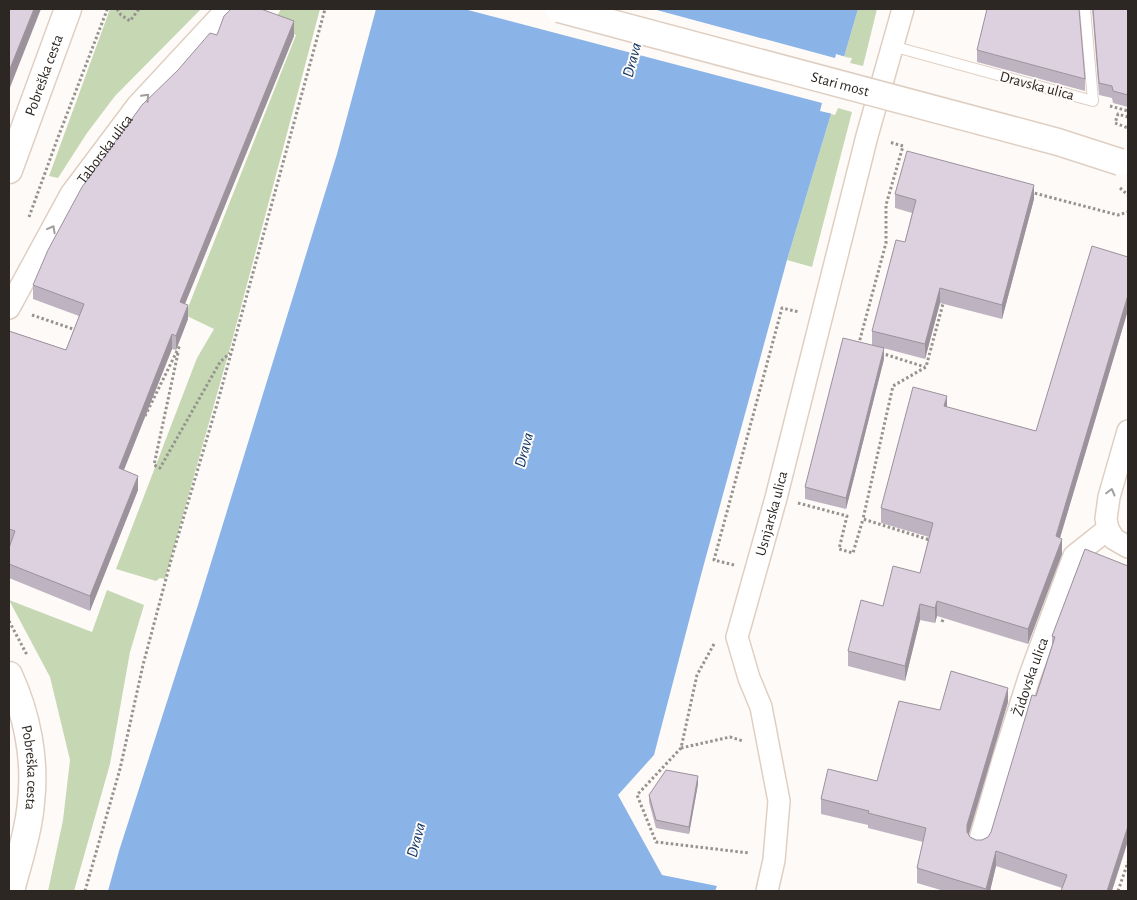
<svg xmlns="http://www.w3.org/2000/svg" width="1137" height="900" viewBox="0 0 1137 900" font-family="'Alegreya Sans',sans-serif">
<rect width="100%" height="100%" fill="#fefaf8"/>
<!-- green -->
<g fill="#c5d8b3">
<polygon points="110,9 201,9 115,96 87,133 58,178 49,176"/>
<polygon points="281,9 320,9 232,341 165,579 160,578 156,581 116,569 197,358 214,329 185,315 296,35 272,25"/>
<polygon points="858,9 877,9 863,66 850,63 852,58 844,57"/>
<polygon points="838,108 852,112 812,267 787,260 831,114 835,115"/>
<polygon points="107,590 144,605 130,652 110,764 74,891 48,891 63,820 70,760 50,677 9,600 92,632"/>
</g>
<!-- water -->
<polygon fill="#8ab3e7" points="376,9 858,9 844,57 831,114 787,260 701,575 654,755 618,795 662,875 717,886 715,891 108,891 119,851 198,605 337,154"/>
<!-- pier -->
<polygon fill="#fefaf8" points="464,9 653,9 835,58 836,54 846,57 833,114 820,111 822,103"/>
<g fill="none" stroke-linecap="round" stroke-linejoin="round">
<!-- service casing -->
<g stroke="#dfcfc2" stroke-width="12">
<polyline id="service" points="892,46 1093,101 1085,9"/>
</g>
<!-- minor casing -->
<g stroke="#dfcfc2" stroke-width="24">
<g id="minor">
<path id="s1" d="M9 308 71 194 137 106 227 9"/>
<polyline points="1128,431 1109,497 1106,519 1108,529 1114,539 1128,547"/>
<path id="s2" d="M979 843 1003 760 1029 678 1074 556 1108 529"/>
<path id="s3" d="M767 891 774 860 779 801 761 707 749 678 737 637 776 498 867 136 903 9"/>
</g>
</g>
<!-- tertiary casing -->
<g stroke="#dfcfc2" stroke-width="29">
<g id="tertiary">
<path id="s4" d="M9 170 68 9"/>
<path id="s5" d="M9 675C27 714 36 759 31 802 29 831 18 863 11 891"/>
</g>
</g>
<!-- path -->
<g stroke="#96928e" stroke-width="3" stroke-dasharray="2.5 2.5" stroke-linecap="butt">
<polyline points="117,9 121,15 130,21 139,9"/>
<polyline points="1110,106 1128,111"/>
<polyline points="1128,117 1118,114 1115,123 1128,128"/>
<polyline points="1120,188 1128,195"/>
<polyline points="1030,192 1118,215 1128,212"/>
<polyline points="29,217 57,140 107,10 104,9"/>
<polyline points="32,315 76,330"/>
<polyline points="857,343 859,343 886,243 886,205 903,146 889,142"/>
<polyline points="178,353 154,465 160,468 220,362 230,353"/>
<polyline points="881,353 925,367"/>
<polyline points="145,416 180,345"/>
<polyline points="798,503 847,516 839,549 853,553 863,519"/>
<polyline points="933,541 863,519 893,386 926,367 944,300"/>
<polyline points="734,565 714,560 782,308 799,312"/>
<polyline points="9,621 27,655"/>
<polyline points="942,622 945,615"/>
<polyline points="714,644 697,675 681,748 637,795 656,842 749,853"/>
<polyline points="681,748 730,737 743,741"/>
<polyline points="85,891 120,769 143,665 171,560 218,401 325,9"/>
<polyline points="1118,891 1128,862"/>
</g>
<!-- service -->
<use href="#service" stroke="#fff" stroke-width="10"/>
<!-- minor -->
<use href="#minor" stroke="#fff" stroke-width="21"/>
<!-- tertiary -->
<use href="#tertiary" stroke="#fff" stroke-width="26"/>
<!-- tertiary-bridge casing -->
<g stroke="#dfcfc2" stroke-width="29" stroke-linecap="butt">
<g id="tertiary-bridge">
<path id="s6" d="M559 9 1058 142 1120 162"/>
</g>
</g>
<!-- tertiary-bridge -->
<use href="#tertiary-bridge" stroke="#fff" stroke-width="26"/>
</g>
<!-- wall -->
<g fill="#beb3c0">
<polygon points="1092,9 1128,9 1128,107 1113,103 1112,98 1099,95"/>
<polygon points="217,35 294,36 185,304 188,319 176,350 172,349 124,470 138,490 90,611 9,578 9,548 10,543 9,543 9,331 66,350 79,316 33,299 33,285"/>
<polygon points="977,50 1085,79 1085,91 977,62"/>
<polygon points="895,194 1034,199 1002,319 940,303 925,359 872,345 872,331 905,242 912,213 895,208"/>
<polygon points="1128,257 1128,310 1060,538 1062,554 1028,644 937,616 935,623 920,620 905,681 848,666 848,651 883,606 920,573 929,537 881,523 881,508 947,407 1036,431"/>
<polygon points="884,359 846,509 805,499 805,487"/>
<polygon points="1085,549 1128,841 1062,888 996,866 990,891 944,891 917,883 917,868 923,842 868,828 868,825 821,814 821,799 877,781 940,710 1008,702 969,834 970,837 976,840 982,840 988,837 991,832 1052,645 1052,636"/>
<polygon points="698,784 689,834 656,828 649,802 649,795"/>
</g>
<!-- shaded-wall -->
<g fill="#9b929c">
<polygon points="34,9 41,9 9,90 9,71"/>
<polygon points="294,21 294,36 180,316 180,302"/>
<polygon points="1034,185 1034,199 1002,319 1002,305"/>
<polygon points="940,288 940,303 925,359 925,344"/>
<polygon points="1128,295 1128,310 1056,551 1056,536"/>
<polygon points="188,305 188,319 176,350 176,336"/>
<polygon points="172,334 172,349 119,482 119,468"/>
<polygon points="884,348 884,359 846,509 846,498"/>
<polygon points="947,396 947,411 944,406"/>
<polygon points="138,476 138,490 90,611 90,596"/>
<polygon points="1062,539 1062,554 1028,644 1028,629"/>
<polygon points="937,601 937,616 935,623 935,608"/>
<polygon points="920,604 920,620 905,681 905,666"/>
<polygon points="1008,688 1008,702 967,840 967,825"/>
<polygon points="698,776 698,784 689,834 689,827"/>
<polygon points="1128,826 1128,841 1112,891 1107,891"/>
<polygon points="996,851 996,866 990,891 986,891"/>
</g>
<!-- building -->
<g fill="#ddd0df" stroke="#9b929c">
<polygon points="9,9 34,9 9,71"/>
<polygon points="231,9 261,9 294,21 180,302 188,305 176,336 172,334 119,468 138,476 90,596 9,564 9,548 15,531 9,529 9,331 66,350 84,304 33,285 48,250 82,187 142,105 178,70 210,33 217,35 224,16"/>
<polygon points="987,9 1079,9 1085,79 977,50"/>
<polygon points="1093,9 1128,9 1128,95 1113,91 1112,86 1099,83"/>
<polygon points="907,151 1034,185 1002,305 940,288 925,344 872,331 896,240 905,242 916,200 895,194"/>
<polygon points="1092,246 1128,257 1128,295 1056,536 1062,539 1028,629 937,601 935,608 920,604 905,666 848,651 861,600 883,606 893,566 920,573 933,523 881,508 913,387 947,396 944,406 1036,431"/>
<polygon points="843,338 884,348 846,498 805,487"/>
<polygon points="1085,549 1128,566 1128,826 1107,891 1061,891 1067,875 996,851 986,889 917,868 926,828 868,813 869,811 821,799 828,769 877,781 899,701 940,710 951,671 1008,688 967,825 967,832 970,837 976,840 982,840 988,837 991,832 1032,695 1036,696 1055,637 1052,636"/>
<polygon points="666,770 698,776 689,827 656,820 649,795"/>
</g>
<!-- one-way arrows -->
<defs><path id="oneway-chevron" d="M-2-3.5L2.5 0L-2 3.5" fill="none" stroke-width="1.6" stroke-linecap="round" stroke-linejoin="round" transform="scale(1.25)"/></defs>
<g stroke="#a09e9c">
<use href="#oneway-chevron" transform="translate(146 97) rotate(-47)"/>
<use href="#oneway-chevron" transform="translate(52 229) rotate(-61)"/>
<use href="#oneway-chevron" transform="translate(1111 492) rotate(-75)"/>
</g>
<g text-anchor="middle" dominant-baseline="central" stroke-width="4" stroke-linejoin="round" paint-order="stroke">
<!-- street labels -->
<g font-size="15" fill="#2c2722" stroke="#fefaf8">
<text stroke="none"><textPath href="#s4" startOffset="101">Pobreška cesta</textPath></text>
<text stroke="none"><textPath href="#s6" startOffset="291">Stari most</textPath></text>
<text transform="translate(1037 86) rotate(15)">Dravska ulica</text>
<text stroke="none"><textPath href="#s1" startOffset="186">Taborska ulica</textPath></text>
<text stroke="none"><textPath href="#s3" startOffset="389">Usnjarska ulica</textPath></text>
<text stroke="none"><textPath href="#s2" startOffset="174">Židovska ulica</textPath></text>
<text stroke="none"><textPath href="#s5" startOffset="96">Pobreška cesta</textPath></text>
</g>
<!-- water labels -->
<g font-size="16" font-style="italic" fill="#0c3665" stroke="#fefaf8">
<text transform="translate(632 60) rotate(-75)">Drava</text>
<text transform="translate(524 450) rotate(-75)">Drava</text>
<text transform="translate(416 840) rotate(-75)">Drava</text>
</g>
</g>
<!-- border -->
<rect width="1137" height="900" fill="none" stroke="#2c2722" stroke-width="20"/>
</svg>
